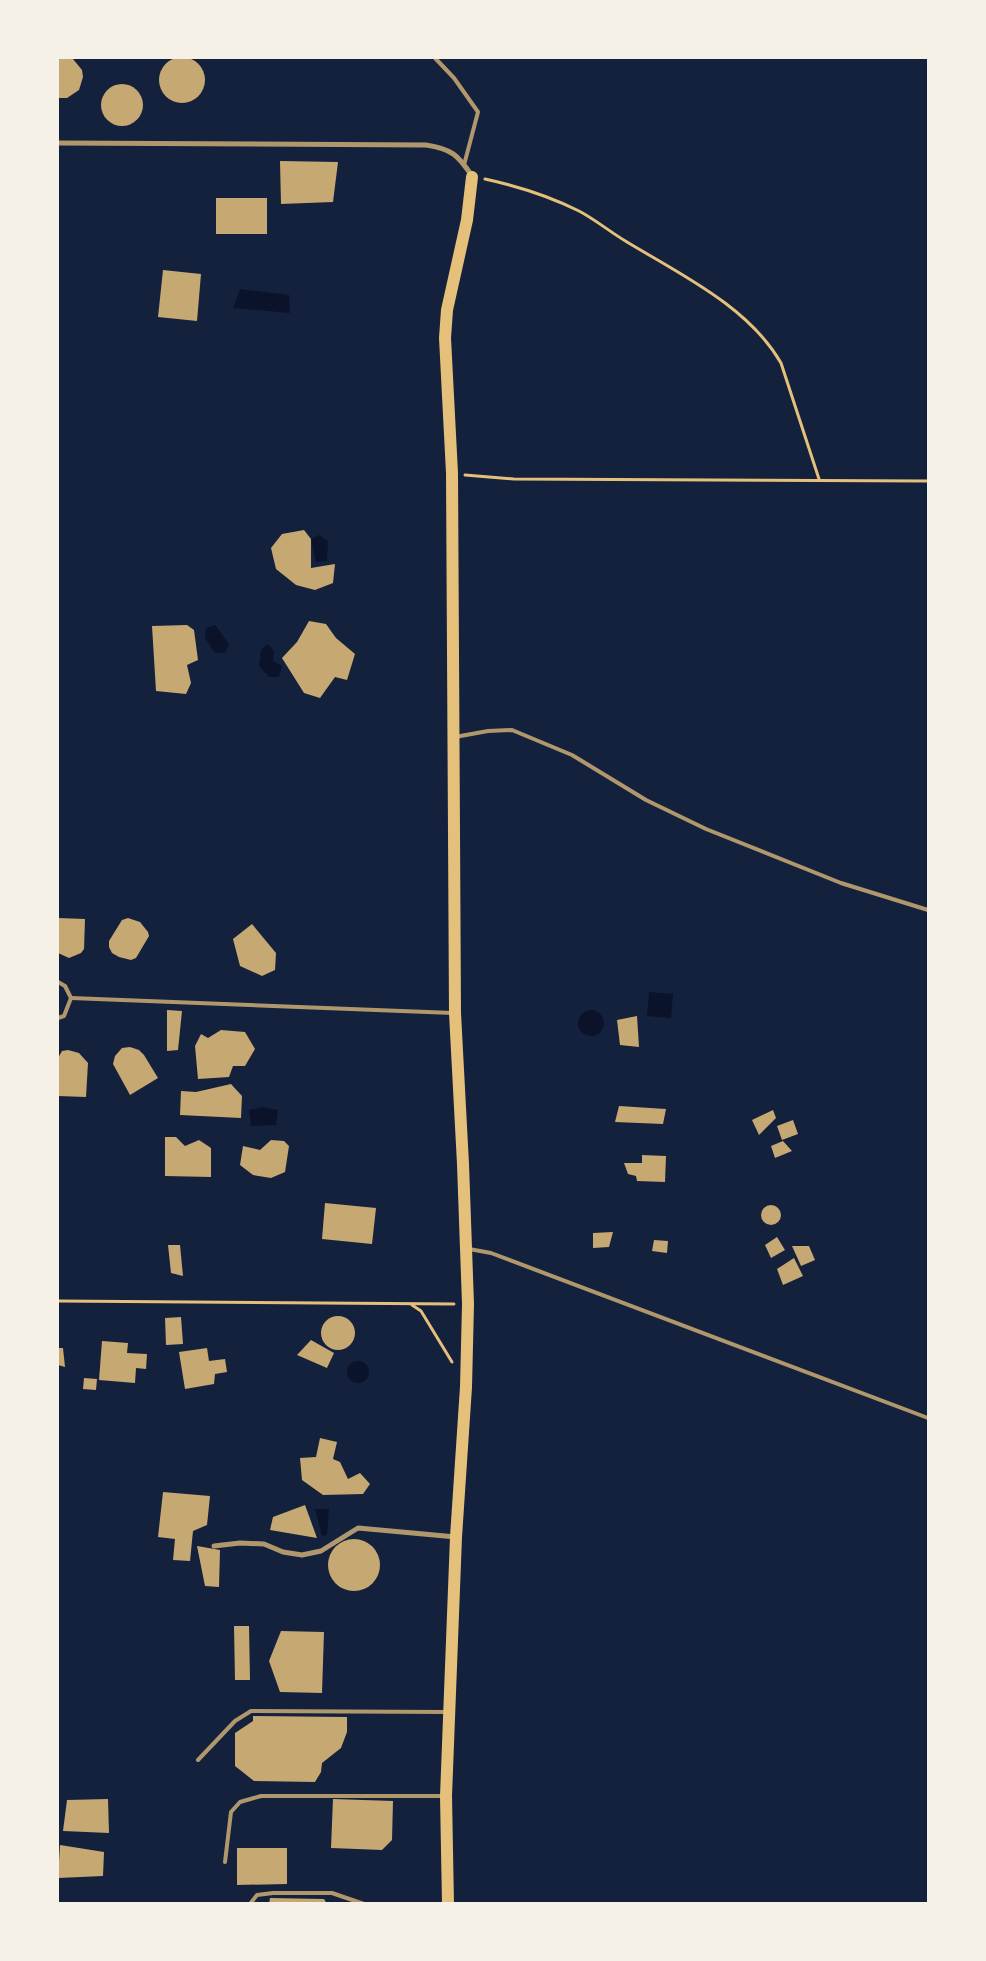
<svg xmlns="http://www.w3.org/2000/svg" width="986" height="1961" viewBox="0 0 986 1961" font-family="'Space Grotesk',sans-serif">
<rect width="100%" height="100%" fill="#14213d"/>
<!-- water -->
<g fill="#0b132b">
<polygon points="240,289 289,295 290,313 233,308"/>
<polygon points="319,535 328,541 327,561 316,562 311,539"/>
<polygon points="215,625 229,644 225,653 215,653 205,638 206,628"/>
<polygon points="268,644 274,651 273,661 282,666 279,677 269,677 259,666 261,650"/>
<polygon points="649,992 673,994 671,1018 647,1016"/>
<circle cx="591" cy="1023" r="13"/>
<polygon points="263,1107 278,1110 276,1125 251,1126 249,1110"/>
<circle cx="358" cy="1372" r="11"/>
<polygon points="315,1509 329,1509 327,1535 322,1536"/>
</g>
<!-- building -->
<g fill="#c6a872">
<circle cx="182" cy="80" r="23"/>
<polygon points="58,58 73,59 82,70 83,77 79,90 67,98 58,98"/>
<circle cx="122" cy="105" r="21"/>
<polygon points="280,161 338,162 333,202 281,204"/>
<rect x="216" y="198" width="51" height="36"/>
<polygon points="163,270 201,274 197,321 158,317"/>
<polygon points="304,530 311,539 311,568 335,564 333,583 315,590 296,585 276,569 271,548 282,534"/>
<polygon points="309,621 326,624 336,638 355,654 347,680 335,677 320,698 304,693 282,658 297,642"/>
<polygon points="187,625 194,630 198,660 187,665 191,683 186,694 156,691 152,626"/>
<polygon points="58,918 85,919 84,949 81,953 69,958 58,953"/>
<polygon points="128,918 140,922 148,932 149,936 136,958 131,960 119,957 112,953 109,947 109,941 122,920"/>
<polygon points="252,924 276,953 275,970 262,976 240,966 233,939"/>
<polygon points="167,1010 182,1011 178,1050 167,1051"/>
<polygon points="637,1016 639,1047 620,1045 617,1020"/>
<polygon points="221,1030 245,1032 255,1049 245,1066 233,1066 229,1077 198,1079 195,1046 201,1034 208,1038"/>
<polygon points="130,1047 139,1050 144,1055 158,1078 130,1095 113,1064 115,1056 122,1048"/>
<polygon points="68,1050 79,1053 88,1063 86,1097 58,1096 58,1058 62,1051"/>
<polygon points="231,1084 242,1096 241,1118 180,1115 181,1091 196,1092"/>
<polygon points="619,1106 666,1109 663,1124 615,1122"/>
<polygon points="773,1110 776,1118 759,1135 752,1120"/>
<polygon points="793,1120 798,1134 782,1140 777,1126"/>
<polygon points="165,1137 176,1137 185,1146 199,1140 211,1148 211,1177 165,1176"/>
<polygon points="271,1140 284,1141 289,1146 285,1172 271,1178 253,1175 240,1165 243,1146 260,1150"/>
<polygon points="783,1141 792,1151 775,1158 771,1146"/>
<polygon points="642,1155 666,1156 665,1182 637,1181 636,1176 628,1174 624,1163 642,1163"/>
<polygon points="325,1203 376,1208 372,1244 322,1239"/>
<circle cx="771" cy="1215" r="10"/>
<polygon points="613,1232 609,1247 593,1248 593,1233"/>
<polygon points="777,1237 785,1250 771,1258 765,1245"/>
<polygon points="654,1240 668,1241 667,1253 652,1251"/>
<polygon points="168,1245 180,1245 183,1276 171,1273"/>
<polygon points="792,1246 809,1246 815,1260 801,1266"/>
<polygon points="794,1258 803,1276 783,1285 777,1269"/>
<circle cx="338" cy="1333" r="17"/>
<polygon points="181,1317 183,1344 166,1345 165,1318"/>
<polygon points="311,1340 334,1353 327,1368 297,1355"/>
<polygon points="102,1341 128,1343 127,1353 147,1354 146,1369 136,1368 135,1383 99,1380"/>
<polygon points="58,1348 63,1348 65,1367 58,1365"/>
<polygon points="207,1348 209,1361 225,1359 227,1372 215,1374 214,1384 185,1389 179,1352"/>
<polygon points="84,1378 97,1379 96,1390 83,1389"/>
<polygon points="320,1438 337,1442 333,1459 340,1462 348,1479 360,1473 370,1484 363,1494 323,1495 302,1480 300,1458 316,1457"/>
<polygon points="163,1492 210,1496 207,1525 193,1531 190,1561 173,1560 175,1539 158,1537"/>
<polygon points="305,1505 317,1538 270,1530 273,1517"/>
<circle cx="354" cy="1565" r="26"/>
<polygon points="197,1546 220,1550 219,1587 205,1586"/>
<polygon points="234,1626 249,1626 250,1680 235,1680"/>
<polygon points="281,1631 324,1632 322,1693 280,1692 269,1661"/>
<polygon points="253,1716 347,1717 347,1732 341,1748 322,1763 321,1772 315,1782 254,1781 235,1766 235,1733 253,1721"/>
<polygon points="108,1799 109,1833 63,1831 67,1800"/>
<polygon points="333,1799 393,1801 392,1840 382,1850 331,1848"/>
<polygon points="60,1845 104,1852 103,1876 58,1878"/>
<polygon points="237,1848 287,1848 287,1884 237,1885"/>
<polygon points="270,1898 324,1899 327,1904 269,1904"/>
</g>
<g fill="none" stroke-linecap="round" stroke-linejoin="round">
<!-- path -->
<g stroke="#e5c07b" stroke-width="3">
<path d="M485 179C517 186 549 196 579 211 596 220 610 232 627 242 680 274 749 307 781 363L819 479"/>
<polyline points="465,475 514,479 928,481"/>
<polyline points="58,1301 454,1304"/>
<polyline points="412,1305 421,1311 452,1362"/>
</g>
<!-- service -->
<g stroke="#b1986c" stroke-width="4">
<polyline points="435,58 454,78 478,112 464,165"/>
<polyline points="455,737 488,731 512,730 572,755 646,800 706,829 841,883 928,910"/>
<polyline points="58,982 65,986 71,998 64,1016 58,1018"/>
<polyline points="71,998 453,1013"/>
<polyline points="469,1249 491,1253 928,1418"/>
<polyline points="198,1760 235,1721 251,1711 446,1712"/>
<polyline points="225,1862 231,1812 240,1802 261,1796 443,1796"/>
<polyline points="250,1904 257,1895 273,1893 332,1893 364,1904"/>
</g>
<!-- minor -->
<g stroke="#b1986c" stroke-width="5">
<path d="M58 143 426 145C452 149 458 155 472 176"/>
<polyline points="214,1546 240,1543 264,1544 283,1552 302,1555 321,1551 358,1528 456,1537"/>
</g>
<!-- primary -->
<polyline stroke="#e5c07b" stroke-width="12" points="448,1904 446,1796 456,1537 466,1387 468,1304 463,1164 455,1013 452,473 445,338 447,310 467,220 472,177"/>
</g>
<!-- border -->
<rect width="986" height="1961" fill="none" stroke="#f6f1e7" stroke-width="118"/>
</svg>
